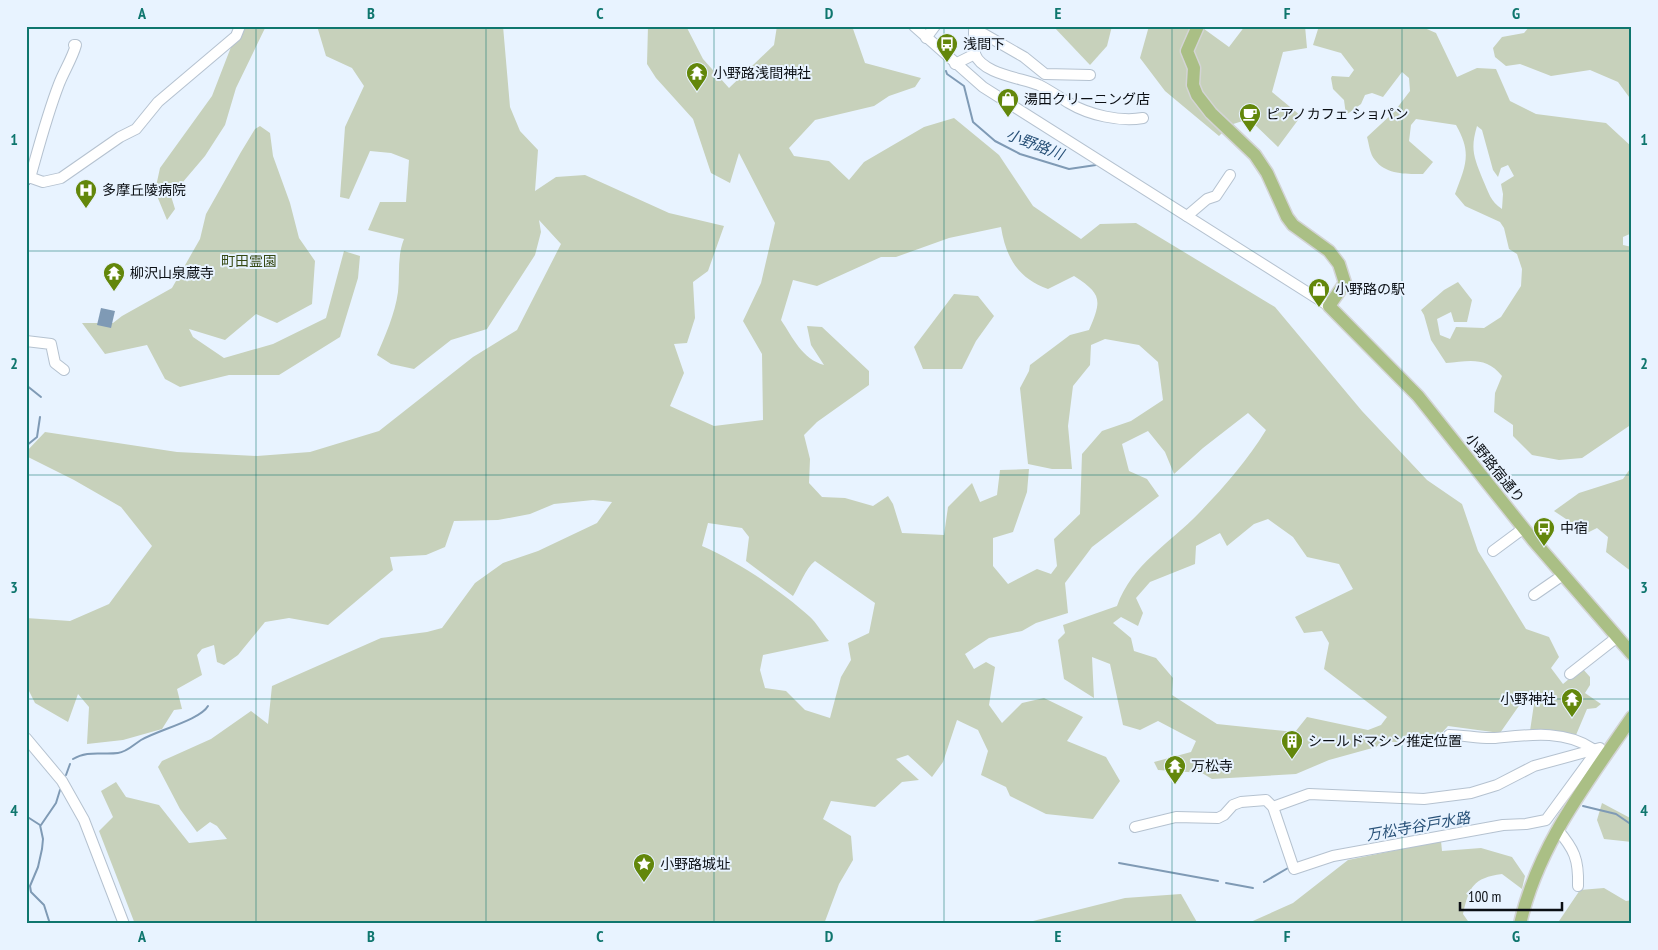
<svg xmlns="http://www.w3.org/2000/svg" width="1658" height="950" viewBox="0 0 1658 950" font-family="'PT Sans Narrow','Noto Sans JP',sans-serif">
<rect width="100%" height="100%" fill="#e8f3ff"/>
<!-- green -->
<g fill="#c7d1bb" fill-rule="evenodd">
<polygon points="244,26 266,26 236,88 225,125 205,156 171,196 175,209 167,220 155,191 160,168 212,96 231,47"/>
<path d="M317 26H503L510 107 520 131 538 150 535 191 556 177 585 175 669 213 724 226 708 271 693 282 695 318 687 343 674 344 684 373 670 406 714 426 763 420 762 354 743 321 761 283 775 223 739 153 730 183 711 173 693 119 656 78 647 64 648 26H686L703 59 729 88 774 45 777 26H852L865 63 921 78 915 87 889 96 874 106 815 120 789 148 794 156 829 161 849 180 864 162 924 127 954 118 999 155 1033 206 1081 239 1100 224 1136 223 1275 307 1362 411 1427 480 1462 504 1478 551 1526 629 1549 637 1559 657 1551 668 1563 684 1582 668 1590 677V685L1585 693 1601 704 1596 708 1587 709 1576 735 1530 731 1534 704 1523 700 1500 733 1448 726 1431 745 1383 741 1376 747 1329 760 1296 774 1212 779 1202 773 1158 770 1154 762 1191 752 1196 741 1158 721 1140 730 1123 725 1110 664 1092 657 1094 698 1064 679 1058 640 1065 633 1063 625 1117 606C1132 564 1169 544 1199 513 1224 487 1247 461 1266 430L1248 413 1203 448 1174 474 1165 452 1148 431 1122 444 1129 471 1147 479 1159 496 1092 547 1065 583 1068 613 1036 623 1022 631 989 638 965 654 974 669 986 662 995 667 989 705 1002 723 1022 703 1044 698 1083 717 1067 741 1106 757 1120 781 1093 819 1046 814 1010 796 1006 787 981 775 988 751 978 730 957 720 943 762 932 777 908 755 896 759 919 780 902 782 875 807 831 801 823 819 851 836 853 860 839 884 824 924H135L99 831 113 817 101 791 116 782 126 797 159 805 189 843 227 839 217 826 210 822 197 832 180 809 158 767 162 761 211 739 251 711 268 724 272 686 381 638 427 632 442 628 475 583 503 563 538 551 597 523 612 502 593 500 554 504 530 514 498 520 454 521 445 547 426 555 390 557 393 570 328 625 289 618 265 622 238 655 224 665 217 662 214 645 202 649 197 655 202 675 177 689 182 709 174 710 162 729 123 740 87 744 89 707 78 694 68 722 35 703 26 685V618L70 621 109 604 152 546 121 507 74 480 26 456V452L45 432 177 452 257 456 310 452 379 431 473 357 517 330 561 244 539 220 541 232 535 255 487 329 451 340 414 369 391 364 377 355C385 336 395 314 398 292 400 274 397 256 404 239L368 230 380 202H406L409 160 391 153 370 151 349 199 340 197 345 127 364 86 352 68 326 56ZM1001 227C1006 258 1018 278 1048 289L1074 276C1102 294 1102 300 1089 330L1070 335 1030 365 1029 371 1020 388 1028 464 1052 469H1072L1068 426 1073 386 1090 365 1091 345 1105 339 1139 345 1158 362 1163 400 1131 421 1102 431 1082 454 1080 514 1054 539 1057 566 1051 574 1037 569 1008 584 993 566V538L1013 532 1027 492 1029 469 1000 470 997 495 980 502 972 483 948 507 944 535 902 533 893 504 888 496 873 506 845 498 822 497 809 483 810 459 804 435 817 422 869 385V371L822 327 807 326 811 345 824 365C802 359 793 338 781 320L793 280 817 286 881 257H896L949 238ZM1268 519 1293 537 1307 557 1339 564 1353 589 1295 617 1304 633 1322 631 1329 643 1324 669 1387 717 1381 725 1368 730 1307 717 1295 732 1217 724 1172 695 1173 678 1156 658 1134 651 1131 638 1113 623 1121 617 1138 626 1143 613 1136 598 1150 582 1195 564 1196 546 1220 533 1227 546 1254 524ZM708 523 742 528 749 537 746 561 793 596C800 585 805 569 815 561L875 603 869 633 848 643 851 660 841 677 830 718 805 710 786 691 765 688 760 670 763 655 829 641C822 633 817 623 809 616 780 590 737 561 702 546Z"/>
<polygon points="1053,26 1112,26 1107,46 1090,65"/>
<polygon points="1149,26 1200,26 1229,47 1245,26 1305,26 1307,48 1283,52 1272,92 1301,116 1278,147 1249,119 1230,125 1219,136 1165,91 1140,58"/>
<path d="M1319 26H1420L1436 33 1457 77 1477 68 1496 69 1510 101 1536 114 1606 123 1632 147V233L1623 237V245L1632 247V424L1582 458 1559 460 1532 455 1513 436V425L1494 412 1495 393 1502 376C1486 356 1469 361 1446 363L1431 340 1424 315 1421 310 1444 290 1458 282 1472 300 1467 322H1454L1451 312 1437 319 1440 335 1450 339 1456 327 1484 328 1501 317 1521 286 1522 269 1517 254 1509 249 1504 228 1500 222 1465 206 1455 194C1466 165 1472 153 1456 125L1416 119 1411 125 1409 141 1433 162 1423 174C1407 174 1386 175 1375 160 1370 155 1369 144 1367 137L1394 112 1410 91 1409 78 1402 72 1383 97 1372 93 1365 95 1361 104 1346 115 1344 100 1333 89 1331 78 1332 76 1349 77 1354 70 1341 53 1313 45ZM1477 126 1482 130 1493 170 1498 177 1501 168 1508 165 1514 176 1501 184 1503 194 1502 209C1490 201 1489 193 1483 180 1474 157 1470 150 1477 126Z"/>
<polygon points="1530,26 1632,26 1632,101 1618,82 1590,70 1551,76 1520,64 1506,66 1495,57 1493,48 1502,37 1524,33"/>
<polygon points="260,126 270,133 273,156 290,203 299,238 315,261 312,304 277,323 256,314 225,340 189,329 193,337 224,358 273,344 326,318 344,251 360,256 358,278 340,337 279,375 229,375 180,387 165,379 147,345 105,354 82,323 113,323 122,316 172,288 200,239 206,214 241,152 255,129"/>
<polygon points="954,294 978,296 994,316 976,341 962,369 923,369 914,347"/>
<polygon points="1632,466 1632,572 1606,552 1608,537 1597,528 1587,533 1554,511 1579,493 1623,479"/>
<polygon points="1602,803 1632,819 1632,842 1604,839 1597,820"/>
<path d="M1441 841 1442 851 1481 848 1512 857 1525 876 1522 889 1502 874C1473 878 1469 887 1463 914L1470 924H1246L1293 903 1348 860Z"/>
<polygon points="1604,888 1626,901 1632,900 1632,924 1557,924 1580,890"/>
<polygon points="1181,894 1198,924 1021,924 1125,898"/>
</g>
<!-- water -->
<polygon fill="#7f9ab5" points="101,308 115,311 111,328 97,325"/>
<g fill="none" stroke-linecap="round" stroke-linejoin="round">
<!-- stream -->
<g stroke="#7f9ab5" stroke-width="2">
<polyline points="946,71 947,74 964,86 973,122 995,141 1020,154 1069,169 1096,165"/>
<polyline points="26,186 29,184"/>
<polyline points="26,385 41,397"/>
<polyline points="26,446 37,437 40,417"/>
<path d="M73 759C87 750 102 755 118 753 127 752 133 745 141 740 158 730 200 720 208 706"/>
<polyline points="66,775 70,764"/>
<polyline points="1583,806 1616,814 1632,825"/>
<polyline points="26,816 40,825 43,839 42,849 38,867 30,886 31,892 44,905 50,924"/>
<polyline points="41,825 56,803 60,790"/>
<polyline points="1119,863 1218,881"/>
<polyline points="1264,882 1288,868"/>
<polyline points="1226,883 1253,888"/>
</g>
<!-- minor casing -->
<g stroke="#b5c2d0" stroke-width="12">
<g id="minor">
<polyline points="914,26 983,87 1329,306"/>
<polyline points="974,33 984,34 1024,57 1045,74 1090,75"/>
<polyline points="926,38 935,26"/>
<path d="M975 54C982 74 1022 78 1039 85 1049 90 1059 97 1069 103 1089 115 1120 122 1143 118"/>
<polyline points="955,64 975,54 974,27"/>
<polyline points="26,176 43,182 61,178 120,137 136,129 158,102 236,36 240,26"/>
<path d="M30 178C39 146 47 115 59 84 64 71 72 59 76 45H74"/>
<polyline points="1187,216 1207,199 1216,196 1230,175"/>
<polyline points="26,341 51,344 55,363 64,370"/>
<polyline points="1493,551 1524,528"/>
<polyline points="1534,595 1563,575"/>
<polyline points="1570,674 1616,638"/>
<path d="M1449 735C1464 735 1480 739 1495 738 1527 735 1564 729 1593 749"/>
<polyline points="26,738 62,781 84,820 124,924"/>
<polyline points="1273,807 1309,794 1424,799 1471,793 1497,785 1534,766 1600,748"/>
<polyline points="1135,827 1176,817 1218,818 1224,815 1233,805 1241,802 1266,800 1273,807 1294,869 1333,856 1503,825 1526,824 1546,820 1598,749"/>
<path d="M1557 829C1574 849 1579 859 1578 886"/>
</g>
</g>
<!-- major casing -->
<g stroke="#d3d4d5" stroke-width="15">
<g id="major">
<polyline points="1198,26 1187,51 1194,68 1193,85 1197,95 1211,113 1255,155 1267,173 1287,217 1293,225 1329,251 1339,264 1345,283 1329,306 1418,396 1533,540 1632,654"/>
<path d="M1520 924C1538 845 1587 783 1632 717"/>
</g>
</g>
<!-- minor -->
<use href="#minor" stroke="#fff" stroke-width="10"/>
<!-- major -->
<use href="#major" stroke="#aabf85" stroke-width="12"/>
</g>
<!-- grid -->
<path fill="none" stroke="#0f766e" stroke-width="1" stroke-opacity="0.55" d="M256 26V924M486 26V924M714 26V924M944 26V924M1172 26V924M1402 26V924M26 251H1632M26 475H1632M26 699H1632"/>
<!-- icons -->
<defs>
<g id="bus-pin" transform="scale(1.125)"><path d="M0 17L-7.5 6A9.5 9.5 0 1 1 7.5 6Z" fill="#63870b" stroke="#e8f3ff"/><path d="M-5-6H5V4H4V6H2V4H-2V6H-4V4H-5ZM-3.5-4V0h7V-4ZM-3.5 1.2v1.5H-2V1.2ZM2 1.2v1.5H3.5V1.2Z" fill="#fff"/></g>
<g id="temple-pin" transform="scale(1.125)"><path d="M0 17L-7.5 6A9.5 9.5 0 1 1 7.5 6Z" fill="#63870b" stroke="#e8f3ff"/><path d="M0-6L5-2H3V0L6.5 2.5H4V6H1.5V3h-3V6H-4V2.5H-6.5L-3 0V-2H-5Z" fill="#fff"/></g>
<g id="shop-pin" transform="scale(1.125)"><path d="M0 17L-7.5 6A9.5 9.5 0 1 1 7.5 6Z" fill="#63870b" stroke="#e8f3ff"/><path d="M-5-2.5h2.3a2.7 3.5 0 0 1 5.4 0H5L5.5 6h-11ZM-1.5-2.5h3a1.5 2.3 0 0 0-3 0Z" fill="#fff"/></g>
<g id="cafe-pin" transform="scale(1.125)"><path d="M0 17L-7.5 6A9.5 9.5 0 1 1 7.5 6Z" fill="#63870b" stroke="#e8f3ff"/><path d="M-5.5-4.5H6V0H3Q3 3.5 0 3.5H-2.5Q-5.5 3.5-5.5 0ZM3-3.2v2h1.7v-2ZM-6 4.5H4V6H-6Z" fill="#fff"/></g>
<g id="hospital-pin" transform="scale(1.125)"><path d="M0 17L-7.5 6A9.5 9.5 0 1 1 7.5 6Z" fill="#63870b" stroke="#e8f3ff"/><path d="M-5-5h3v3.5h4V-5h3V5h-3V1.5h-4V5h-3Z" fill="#fff"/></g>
<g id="building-pin" transform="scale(1.125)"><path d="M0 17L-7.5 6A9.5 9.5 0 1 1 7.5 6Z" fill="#63870b" stroke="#e8f3ff"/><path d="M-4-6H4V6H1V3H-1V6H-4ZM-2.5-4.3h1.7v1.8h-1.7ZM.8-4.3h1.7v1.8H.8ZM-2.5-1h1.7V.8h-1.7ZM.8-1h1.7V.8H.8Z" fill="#fff"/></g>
<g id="sight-pin" transform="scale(1.125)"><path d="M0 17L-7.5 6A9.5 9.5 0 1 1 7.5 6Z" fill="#63870b" stroke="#e8f3ff"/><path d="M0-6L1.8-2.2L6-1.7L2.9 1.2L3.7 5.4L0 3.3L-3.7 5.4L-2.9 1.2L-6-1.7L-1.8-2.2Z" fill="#fff"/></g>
</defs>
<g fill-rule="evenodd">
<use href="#bus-pin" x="947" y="44"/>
<use href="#temple-pin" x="697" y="73"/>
<use href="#shop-pin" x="1008" y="99"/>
<use href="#cafe-pin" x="1250" y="114"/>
<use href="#hospital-pin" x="86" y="190"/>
<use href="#temple-pin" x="114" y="273"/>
<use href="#shop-pin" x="1319" y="289"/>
<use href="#bus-pin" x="1544" y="528"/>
<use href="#temple-pin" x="1572" y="699"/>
<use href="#building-pin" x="1292" y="741"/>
<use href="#temple-pin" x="1175" y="766"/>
<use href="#sight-pin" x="644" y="864"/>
</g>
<g text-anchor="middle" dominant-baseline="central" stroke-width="4" stroke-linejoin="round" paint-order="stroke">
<!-- poi labels -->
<g font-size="14" fill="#0b0f14" stroke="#e8f3ff" text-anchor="start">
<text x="963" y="44">浅間下</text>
<text x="713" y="73">小野路浅間神社</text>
<text x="1024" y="99">湯田クリーニング店</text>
<text x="1266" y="114">ピアノカフェ ショパン</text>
<text x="102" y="190">多摩丘陵病院</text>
<text x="130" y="273">柳沢山泉蔵寺</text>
<text x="1335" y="289">小野路の駅</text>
<text x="1560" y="528">中宿</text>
<text x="1556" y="699" text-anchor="end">小野神社</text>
<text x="1308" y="741">シールドマシン推定位置</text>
<text x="1191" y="766">万松寺</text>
<text x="660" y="864">小野路城址</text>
</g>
<!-- park labels -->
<g font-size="14" fill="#364914" stroke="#e8f3ff">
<text x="249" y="261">町田霊園</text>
</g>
<!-- street labels -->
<g font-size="14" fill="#0b0f14" stroke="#e8f3ff">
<text transform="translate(1495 468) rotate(51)">小野路宿通り</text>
</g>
<!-- water labels -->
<g font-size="15" font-style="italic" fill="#285178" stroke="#e8f3ff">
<text transform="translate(1035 144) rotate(21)">小野路川</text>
<text transform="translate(1418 826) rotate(-10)">万松寺谷戸水路</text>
</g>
</g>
<!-- border -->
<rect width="1658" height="950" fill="none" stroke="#e8f3ff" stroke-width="55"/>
<!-- scale -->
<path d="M1460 902v8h102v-8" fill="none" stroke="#0b0f14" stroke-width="2.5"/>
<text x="1468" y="902" font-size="15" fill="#0b0f14" stroke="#e8f3ff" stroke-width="4" paint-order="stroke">100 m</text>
<rect x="28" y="28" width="1602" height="894" fill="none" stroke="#0f766e" stroke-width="2"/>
<g font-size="16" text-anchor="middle" font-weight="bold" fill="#0f766e">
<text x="142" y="19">A</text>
<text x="371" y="19">B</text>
<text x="600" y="19">C</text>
<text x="829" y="19">D</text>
<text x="1058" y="19">E</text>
<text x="1287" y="19">F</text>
<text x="1516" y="19">G</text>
<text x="14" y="145">1</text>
<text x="1644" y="145">1</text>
<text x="14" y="369">2</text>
<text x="1644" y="369">2</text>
<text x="14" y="593">3</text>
<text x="1644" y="593">3</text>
<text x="14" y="816">4</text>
<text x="1644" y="816">4</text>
<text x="142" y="942">A</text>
<text x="371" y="942">B</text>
<text x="600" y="942">C</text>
<text x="829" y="942">D</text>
<text x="1058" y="942">E</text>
<text x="1287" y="942">F</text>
<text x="1516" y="942">G</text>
</g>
</svg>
